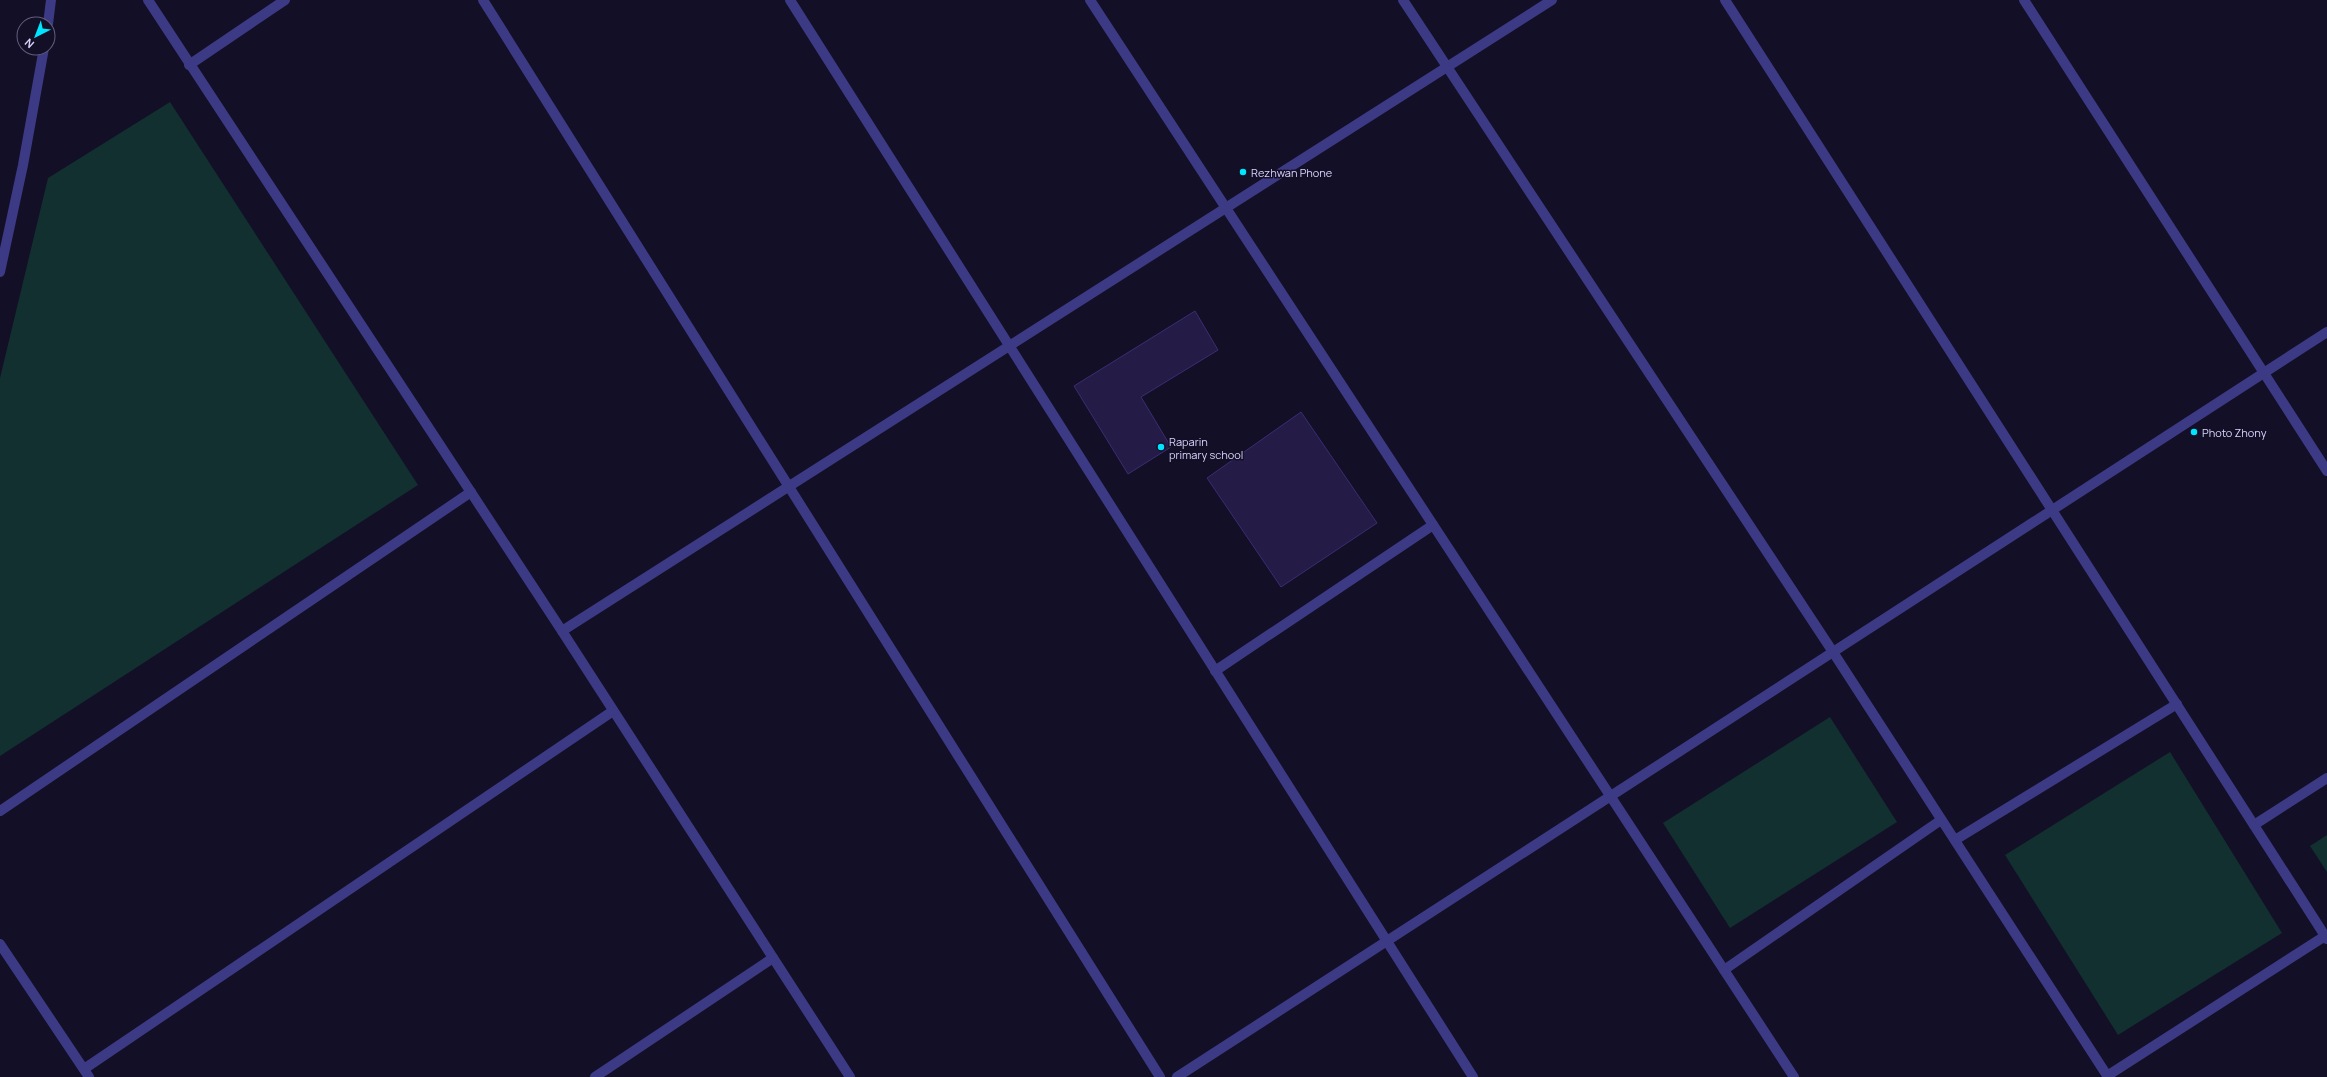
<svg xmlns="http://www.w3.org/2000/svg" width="2327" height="1077" viewBox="0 0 2327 1077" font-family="Manrope,sans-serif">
<rect width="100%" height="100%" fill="#130f26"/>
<!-- green -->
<g fill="#12302f">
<polygon points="170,102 418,485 0,756 0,378 48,178"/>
<polygon points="1830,717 1897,822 1730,928 1663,823"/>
<polygon points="2170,752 2282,933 2118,1035 2005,855"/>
<polygon points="2327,835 2327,872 2310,846"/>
</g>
<!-- building -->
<g fill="#241b47" stroke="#3b2d73">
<polygon points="1195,311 1218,350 1141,397 1171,447 1128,474 1074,386"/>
<polygon points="1301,412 1377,523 1281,587 1207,478"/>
</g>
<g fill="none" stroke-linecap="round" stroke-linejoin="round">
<!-- minor -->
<g stroke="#3d3a85" stroke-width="10">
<polyline points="148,0 562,631 850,1077"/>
<polyline points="483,0 1160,1077"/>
<polyline points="790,0 1473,1077"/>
<polyline points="1090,0 1794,1077"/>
<polyline points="1403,0 1833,652 2108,1077"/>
<polyline points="1725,0 2327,939"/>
<polyline points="2024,0 2327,471"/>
<polyline points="48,24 51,0"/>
<polyline points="189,65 285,0"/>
<polyline points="0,272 23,165 44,48"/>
<polyline points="562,631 1552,0"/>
<polyline points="1215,671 1433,525"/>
<polyline points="0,811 471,492"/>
<polyline points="2254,825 2327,778"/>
<polyline points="1955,840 2177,704"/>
<polyline points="0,944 89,1077"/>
<polyline points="1724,970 1941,820"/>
<polyline points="84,1069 613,711"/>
<polyline points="2107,1076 2325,936"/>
<polyline points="595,1077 773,958"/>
<polyline points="1177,1077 2327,332"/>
</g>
</g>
<!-- markers -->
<g fill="#00e5ff" stroke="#130f26" stroke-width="1.5">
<circle cx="1243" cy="172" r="4"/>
<circle cx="2194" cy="432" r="4"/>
<circle cx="1161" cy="447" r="4"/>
</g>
<g text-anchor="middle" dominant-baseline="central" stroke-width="3" stroke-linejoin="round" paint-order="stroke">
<!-- poi labels -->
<g font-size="11" fill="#d9d4ff" stroke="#130f26" text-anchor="start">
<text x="1251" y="172">Rezhwan Phone</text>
<text x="2202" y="432">Photo Zhony</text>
<text x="1169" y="441">Raparin<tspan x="1169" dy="13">primary school</tspan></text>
</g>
</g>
<!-- north arrow -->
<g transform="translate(36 36) rotate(222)"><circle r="19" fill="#130f26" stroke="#625e7d"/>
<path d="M0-3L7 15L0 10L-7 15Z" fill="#00e5ff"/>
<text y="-6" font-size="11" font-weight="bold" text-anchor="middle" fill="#d9d4ff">N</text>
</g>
</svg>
